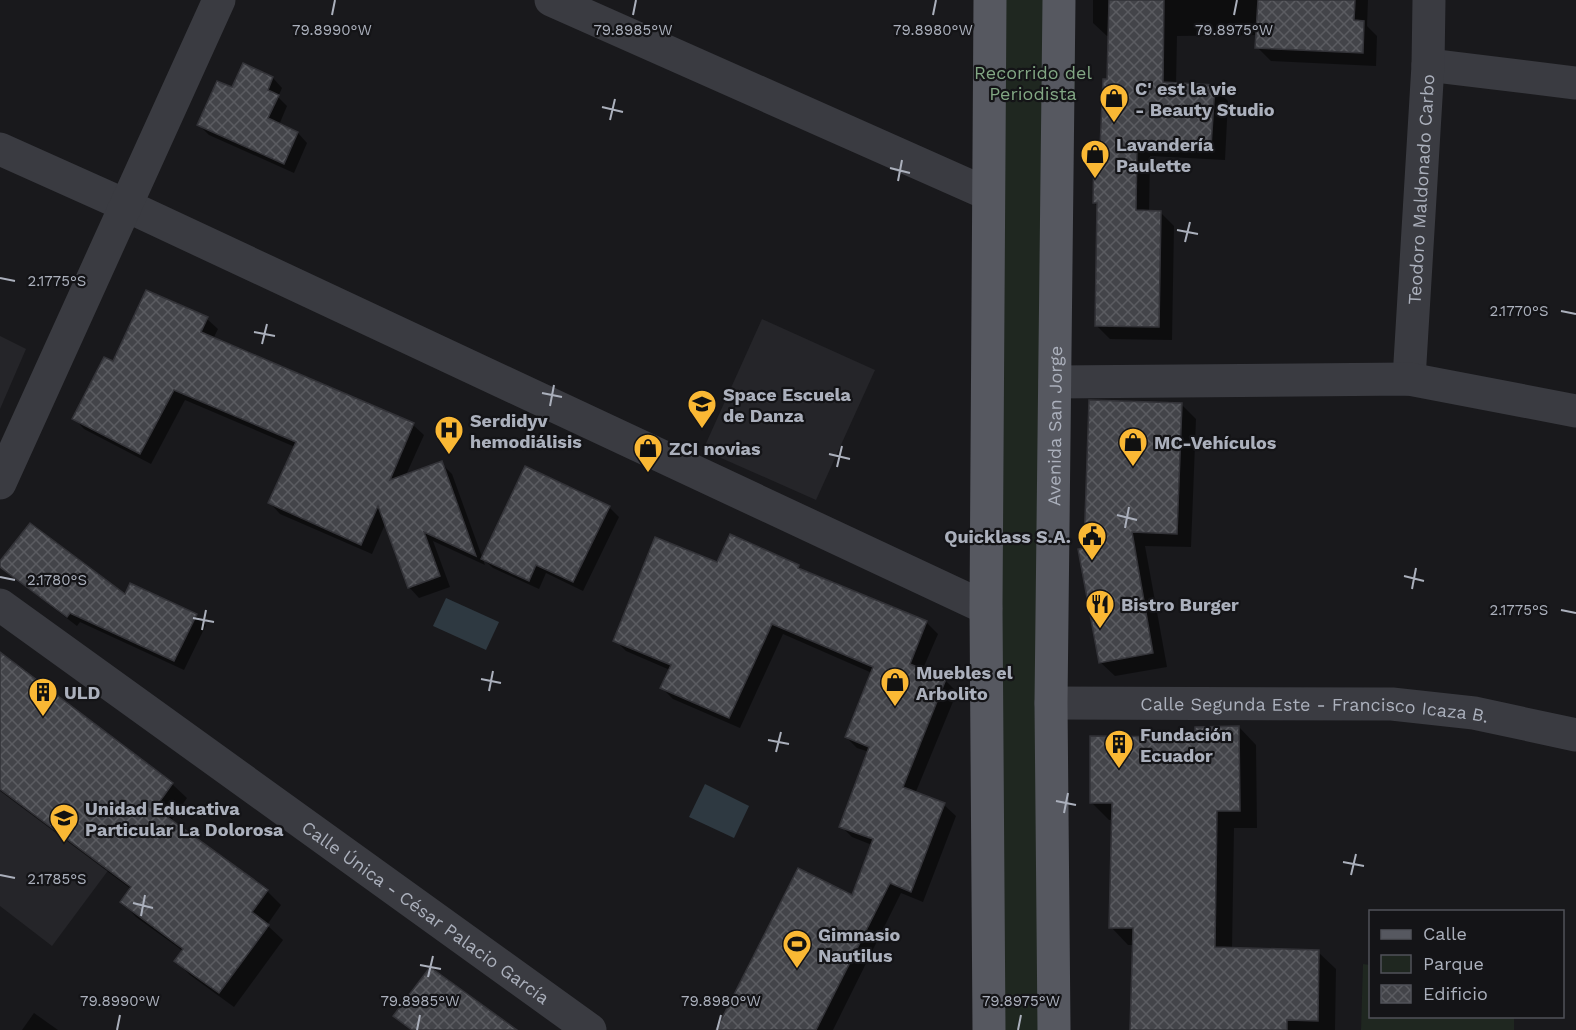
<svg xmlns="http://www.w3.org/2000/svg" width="1576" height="1030" viewBox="0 0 1576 1030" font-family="'Work Sans',sans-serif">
<defs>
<pattern id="building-cross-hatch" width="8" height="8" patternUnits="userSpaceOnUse" patternTransform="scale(1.5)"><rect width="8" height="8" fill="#434449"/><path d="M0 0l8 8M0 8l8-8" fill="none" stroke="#5b5c61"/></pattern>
</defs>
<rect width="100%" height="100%" fill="#19191c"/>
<!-- built -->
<g fill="#252529">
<polygon points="762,319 875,370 816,500 703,450"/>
<polygon points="0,336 26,349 0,409"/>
<polygon points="0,652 173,783 52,946 0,906"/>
</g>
<!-- green -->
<g fill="#1f2720">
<polygon points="990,0 1075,0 1075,85 1055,382 1054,1030 989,1030"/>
<polygon points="1363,964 1370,965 1370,1016 1514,1017 1514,1030 1361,1030"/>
</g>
<!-- water -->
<g fill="#2e3941">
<polygon points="446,598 499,622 486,650 433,626"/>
<polygon points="705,784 749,806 734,838 689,817"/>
</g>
<!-- shadow -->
<g fill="#0007">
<polygon points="1093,0 1368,0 1367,26 1377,36 1376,66 1271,61 1257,47 1258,35 1177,36 1176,85 1214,87 1228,101 1225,160 1150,156 1149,212 1160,212 1174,226 1172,340 1110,339 1096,325 1098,207 1094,203 1108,81 1110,36 1107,36 1093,23"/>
<polygon points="244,65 273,78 282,88 278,97 287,106 279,125 298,133 307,143 294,173 209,135 199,125 232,89"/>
<polygon points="207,319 218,329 213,339 413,425 424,435 406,475 441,463 452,474 485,565 433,541 450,587 419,598 409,587 386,522 372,554 280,514 270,503 295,447 185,400 151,464 84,429 74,418 114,363"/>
<polygon points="1182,405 1196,419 1191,547 1145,546 1167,667 1115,676 1100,662 1085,549"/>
<polygon points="609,507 619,517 583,591 546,573 539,589 493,568 483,559"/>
<polygon points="0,564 125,596 130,585 196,616 206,625 184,670 80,622 77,626 9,574"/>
<polygon points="718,564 798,566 804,572 927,623 938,634 922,671 946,681 957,692 915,794 944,805 956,816 923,902 901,893 833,1030 718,1030 853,897 872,845 852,837 841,826 869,752 857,748 846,737 872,673 783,634 740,728 673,699 662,688 670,670 626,651 615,640"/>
<polygon points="0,653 172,784 187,798 171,821 267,891 281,905 267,925 283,940 234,1007 190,975 176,961 183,951 136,917 122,902 131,889 0,791"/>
<polygon points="1239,727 1256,745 1257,828 1234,828 1232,949 1318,952 1336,969 1335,1030 1131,1030 1134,945 1128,945 1111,927 1113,820 1109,820 1091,802 1196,738"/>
<polygon points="34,1013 58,1030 22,1030"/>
</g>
<!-- building -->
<g fill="url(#building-cross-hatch)" stroke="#333338" stroke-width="1.5">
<polygon points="1109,0 1164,0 1163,82 1215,85 1211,147 1137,143 1136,210 1161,211 1159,327 1095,326 1097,203 1093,203 1094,148 1100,148 1103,79 1107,79"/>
<polygon points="1258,0 1355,0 1354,20 1364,21 1363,53 1255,48"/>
<polygon points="243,63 273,77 268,90 279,95 268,118 298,132 284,164 197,125 217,81 232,87"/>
<polygon points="146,290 208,317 201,332 414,423 390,480 442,461 476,556 424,532 440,576 408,588 378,506 361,545 268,503 296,442 174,390 140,454 72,419 104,357 113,361"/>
<polygon points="1089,400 1182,403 1177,534 1132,532 1153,653 1099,663 1078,549 1084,548"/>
<polygon points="525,466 610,506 573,582 536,565 529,581 481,559"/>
<polygon points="30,523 125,594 130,583 197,614 174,661 70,613 67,617 0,567 0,561"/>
<polygon points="730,534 799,565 798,568 927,621 910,664 946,679 903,787 945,803 911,892 890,883 816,1030 716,1030 798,868 852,895 873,839 839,827 869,747 845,737 873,667 772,624 729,718 660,688 671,665 613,641 655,537 717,562"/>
<polygon points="0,652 173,783 155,808 268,890 252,912 269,925 219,993 174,961 183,949 120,902 131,887 0,789"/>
<polygon points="1239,726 1240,811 1217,811 1215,947 1319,950 1318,1021 1287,1020 1287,1030 1130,1030 1133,928 1109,928 1112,803 1090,803 1090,736 1195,737 1195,727"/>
<polygon points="430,967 517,1030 412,1030 393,1016"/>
</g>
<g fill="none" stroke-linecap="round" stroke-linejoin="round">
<!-- minor -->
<g stroke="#3a3b41" stroke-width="33">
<polyline points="551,0 988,194"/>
<polyline points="1428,65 1576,83"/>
<polyline points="0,149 125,205 986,608"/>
<path id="s1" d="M1409 379 1428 65 1429 0"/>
<polyline points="1055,382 1409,379 1576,411"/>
<polyline points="0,483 219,0"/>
<path id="s2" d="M0 605 590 1030"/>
<path id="s3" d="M1051 703 1392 704 1474 713 1576 735"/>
</g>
<!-- primary -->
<g stroke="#565860" stroke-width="33">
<polyline points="989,1030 986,608 990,0"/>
<path id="s4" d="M1054 1030 1051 703 1059 0"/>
</g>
</g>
<!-- ticks -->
<path fill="none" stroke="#abb0bc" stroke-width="2" d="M332 15 335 0M633 15 636 0M933 15 936 0M1234 15 1237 0M602 107 623 112M610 120 615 99M890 168 910 173M898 181 902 160M1177 230 1198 234M1185 242 1190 222M0 278 15 281M1561 311 1576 314M254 332 275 336M262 344 267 324M542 393 562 397M550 406 554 385M829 454 850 459M837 467 842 446M1117 515 1137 520M1125 528 1129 507M1404 576 1424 581M0 577 15 580M1412 589 1416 568M1561 610 1576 613M193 618 214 622M202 630 206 610M481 679 501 683M489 691 493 671M768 740 789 744M776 752 781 732M1056 801 1076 805M1064 813 1068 793M1343 862 1364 866M0 875 15 878M1351 875 1356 854M133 903 153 908M141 916 145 895M420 965 441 969M428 977 433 956M117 1030 120 1015M417 1030 420 1015M717 1030 721 1015M1018 1030 1021 1015"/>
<!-- icons -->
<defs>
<g id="shop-pin" transform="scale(1.5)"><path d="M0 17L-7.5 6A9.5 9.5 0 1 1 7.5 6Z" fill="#fab834" stroke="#141417"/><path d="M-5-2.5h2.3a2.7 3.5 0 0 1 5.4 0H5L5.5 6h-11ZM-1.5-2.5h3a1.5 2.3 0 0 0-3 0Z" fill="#111"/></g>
<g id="school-pin" transform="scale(1.5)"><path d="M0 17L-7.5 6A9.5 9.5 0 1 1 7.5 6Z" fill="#fab834" stroke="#141417"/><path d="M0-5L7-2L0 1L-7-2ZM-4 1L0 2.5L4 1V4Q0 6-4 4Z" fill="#111"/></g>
<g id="hospital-pin" transform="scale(1.5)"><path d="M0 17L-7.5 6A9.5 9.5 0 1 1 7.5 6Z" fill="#fab834" stroke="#141417"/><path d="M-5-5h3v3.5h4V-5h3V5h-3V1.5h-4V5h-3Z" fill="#111"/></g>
<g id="civic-pin" transform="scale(1.5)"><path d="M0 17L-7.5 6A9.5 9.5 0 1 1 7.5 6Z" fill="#fab834" stroke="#141417"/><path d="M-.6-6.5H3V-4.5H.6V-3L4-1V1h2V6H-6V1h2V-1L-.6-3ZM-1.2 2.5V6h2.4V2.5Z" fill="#111"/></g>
<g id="restaurant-pin" transform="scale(1.5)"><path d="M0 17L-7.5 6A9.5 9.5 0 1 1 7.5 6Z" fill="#fab834" stroke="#141417"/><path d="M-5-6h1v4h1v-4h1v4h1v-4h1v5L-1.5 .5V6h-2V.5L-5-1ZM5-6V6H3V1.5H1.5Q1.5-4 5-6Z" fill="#111"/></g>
<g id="building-pin" transform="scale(1.5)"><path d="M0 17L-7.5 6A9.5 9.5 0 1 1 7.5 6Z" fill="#fab834" stroke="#141417"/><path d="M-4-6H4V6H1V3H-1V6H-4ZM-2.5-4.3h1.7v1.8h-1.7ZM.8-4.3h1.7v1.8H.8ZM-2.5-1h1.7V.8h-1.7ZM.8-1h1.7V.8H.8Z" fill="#111"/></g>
<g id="stadium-pin" transform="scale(1.5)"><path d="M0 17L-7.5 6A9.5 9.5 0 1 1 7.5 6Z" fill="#fab834" stroke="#141417"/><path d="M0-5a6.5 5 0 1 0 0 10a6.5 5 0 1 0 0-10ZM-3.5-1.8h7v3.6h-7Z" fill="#111"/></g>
</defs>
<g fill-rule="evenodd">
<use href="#shop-pin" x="1114" y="98"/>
<use href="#shop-pin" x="1095" y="154"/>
<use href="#school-pin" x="702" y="404"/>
<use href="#hospital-pin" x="449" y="430"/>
<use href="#shop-pin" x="1133" y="442"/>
<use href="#shop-pin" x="648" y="448"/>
<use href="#civic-pin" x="1092" y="536"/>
<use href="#restaurant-pin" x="1100" y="604"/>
<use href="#shop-pin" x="895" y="682"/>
<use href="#building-pin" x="43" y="692"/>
<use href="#building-pin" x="1119" y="744"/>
<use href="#school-pin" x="64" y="818"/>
<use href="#stadium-pin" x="797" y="944"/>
</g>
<g text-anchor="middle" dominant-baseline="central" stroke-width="4.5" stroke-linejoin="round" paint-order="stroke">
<!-- park labels -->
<g font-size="18" fill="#82a784" stroke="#141417">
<text x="1033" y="72">Recorrido del<tspan x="1033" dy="21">Periodista</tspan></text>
</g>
<!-- poi labels -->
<g font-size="18" font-weight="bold" fill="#abb0bc" stroke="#141417" text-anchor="start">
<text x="1135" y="88">C' est la vie<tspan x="1135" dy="21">- Beauty Studio</tspan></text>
<text x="1116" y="144">Lavandería<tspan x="1116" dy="21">Paulette</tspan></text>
<text x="723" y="394">Space Escuela<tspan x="723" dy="21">de Danza</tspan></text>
<text x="470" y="420">Serdidyv<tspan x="470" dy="21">hemodiálisis</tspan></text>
<text x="1154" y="442">MC-Vehículos</text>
<text x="669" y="448">ZCI novias</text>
<text x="1071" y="536" text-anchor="end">Quicklass S.A.</text>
<text x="1121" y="604">Bistro Burger</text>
<text x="916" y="672">Muebles el<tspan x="916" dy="21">Arbolito</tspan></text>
<text x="64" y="692">ULD</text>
<text x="1140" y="734">Fundación<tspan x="1140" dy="21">Ecuador</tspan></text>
<text x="85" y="808">Unidad Educativa<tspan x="85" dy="21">Particular La Dolorosa</tspan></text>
<text x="818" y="934">Gimnasio<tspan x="818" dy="21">Nautilus</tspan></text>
</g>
<!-- street labels -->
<g font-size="18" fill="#abb0bc" stroke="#141417">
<text stroke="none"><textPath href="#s1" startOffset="190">Teodoro Maldonado Carbo</textPath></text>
<text stroke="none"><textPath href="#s4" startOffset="604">Avenida San Jorge</textPath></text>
<text stroke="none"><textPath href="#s3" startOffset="264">Calle Segunda Este - Francisco Icaza B.</textPath></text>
<text stroke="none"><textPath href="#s2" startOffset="525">Calle Única - César Palacio García</textPath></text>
</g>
</g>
<g font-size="15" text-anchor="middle" fill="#abb0bc" stroke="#141417" stroke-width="4.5" stroke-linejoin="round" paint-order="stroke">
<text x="332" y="35">79.8990°W</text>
<text x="633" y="35">79.8985°W</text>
<text x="933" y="35">79.8980°W</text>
<text x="1234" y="35">79.8975°W</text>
<text x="57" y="286">2.1775°S</text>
<text x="1519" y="316">2.1770°S</text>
<text x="57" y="585">2.1780°S</text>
<text x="1519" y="615">2.1775°S</text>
<text x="57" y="884">2.1785°S</text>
<text x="120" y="1006">79.8990°W</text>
<text x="420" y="1006">79.8985°W</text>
<text x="721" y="1006">79.8980°W</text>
<text x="1021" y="1006">79.8975°W</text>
</g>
<!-- legend -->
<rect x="1369" y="910" width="195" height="108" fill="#141417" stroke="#505259" stroke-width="1.5"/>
<rect x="1381" y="930" width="30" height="9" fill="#565860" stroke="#505259" stroke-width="1.5"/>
<text x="1423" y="940" font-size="18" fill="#abb0bc">Calle</text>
<rect x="1381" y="955" width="30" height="18" fill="#1f2720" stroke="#505259" stroke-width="1.5"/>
<text x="1423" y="970" font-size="18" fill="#abb0bc">Parque</text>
<rect x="1381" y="985" width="30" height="18" fill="url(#building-cross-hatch)" stroke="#505259" stroke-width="1.5"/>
<text x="1423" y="1000" font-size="18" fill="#abb0bc">Edificio</text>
</svg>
